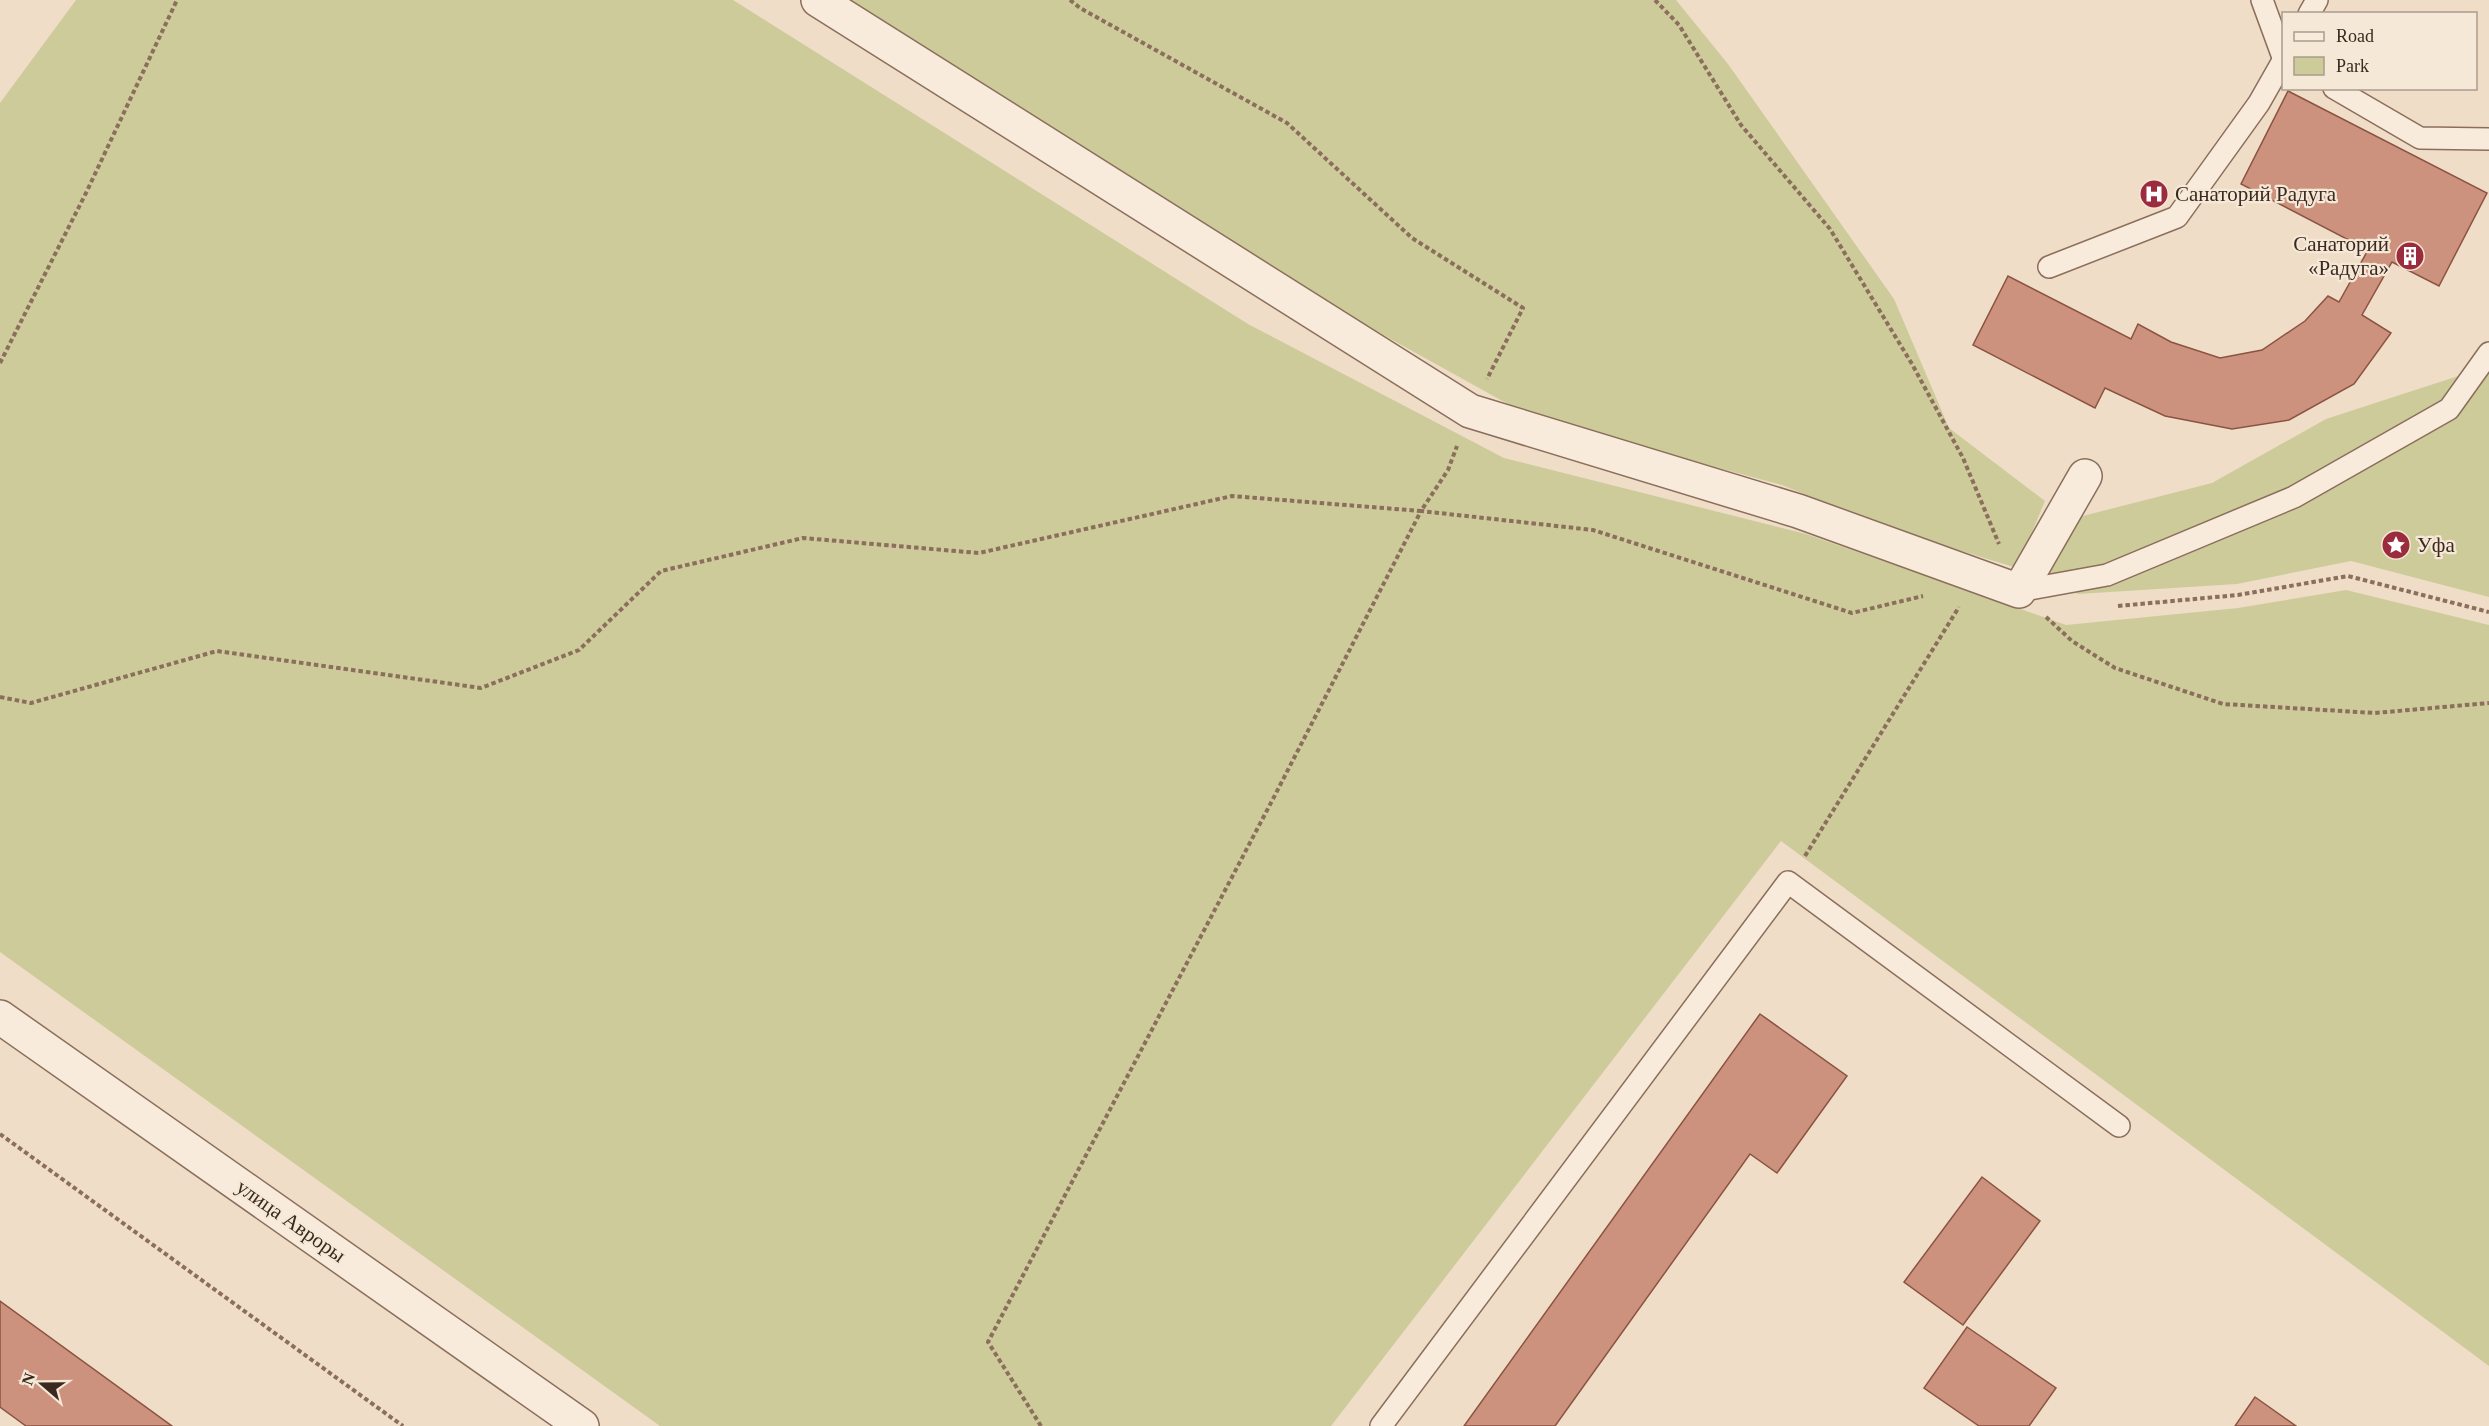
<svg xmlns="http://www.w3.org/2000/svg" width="2489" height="1426" viewBox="0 0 2489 1426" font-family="'Times New Roman',serif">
<rect width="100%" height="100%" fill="#efddc7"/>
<!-- green -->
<g fill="#cecb9b">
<polygon points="76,0 733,0 1248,324 1504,458 1806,534 2066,625 2238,608 2346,590 2489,625 2489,1366 1781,841 1331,1426 660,1426 0,952 0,103"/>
<polygon points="826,0 1676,0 1728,64 1894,299 1949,428 2045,501 2017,568 1893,530 1782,485 1533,418 1275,275"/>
<polygon points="2489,366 2489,597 2351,561 2237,584 2078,594 2035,575 2071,519 2212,483 2326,419"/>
</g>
<!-- building -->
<g fill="#cd927d" stroke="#8b5342" stroke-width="1.5">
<polygon points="2288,91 2487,193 2439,286 2392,262 2362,315 2391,333 2354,384 2289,420 2232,429 2165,416 2105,388 2095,408 1973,345 2008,276 2131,339 2138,324 2171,342 2220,358 2262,350 2305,321 2328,296 2339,302 2368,250 2241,184"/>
<polygon points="1760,1014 1847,1076 1777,1173 1750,1154 1555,1426 1464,1426"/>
<polygon points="1982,1177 2040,1221 1963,1325 1904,1282"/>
<polygon points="0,1301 172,1426 26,1426 0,1407"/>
<polygon points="1967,1327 2056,1388 2029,1426 1979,1426 1924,1388"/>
<polygon points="2255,1397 2296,1426 2235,1426"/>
</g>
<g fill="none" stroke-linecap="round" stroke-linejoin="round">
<!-- service casing -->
<g stroke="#8b6e5c" stroke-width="24">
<g id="service">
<polyline points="2262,0 2284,60"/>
<polyline points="2309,14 2317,0"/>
<polyline points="2334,88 2420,138 2489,139"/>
<polyline points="2049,267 2177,217 2259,103 2284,59"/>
<polyline points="2019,591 2107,575 2294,497 2449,409 2489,353"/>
<polyline points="1381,1426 1788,882 2119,1126"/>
</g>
</g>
<!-- minor casing -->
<g stroke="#8b6e5c" stroke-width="36">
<polyline id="minor" points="818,0 1470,411 1798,511 2019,591 2085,476"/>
</g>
<!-- tertiary casing -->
<g stroke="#8b6e5c" stroke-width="36">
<polyline id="tertiary" points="0,1017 582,1426"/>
</g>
<!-- path -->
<g stroke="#8b6e5c" stroke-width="4" stroke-dasharray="4.5 3" stroke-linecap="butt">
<polyline points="1070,0 1080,8 1287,123 1412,238 1523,308 1487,379"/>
<polyline points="1655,0 1679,25 1741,125 1830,229 1912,364 1963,458 1999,544"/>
<polyline points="0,363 86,193 177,0"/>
<polyline points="2118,606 2238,595 2348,576 2489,612"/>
<polyline points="2046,617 2072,641 2115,668 2223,704 2375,713 2489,703"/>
<polyline points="0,697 31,703 217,651 481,688 579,650 661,571 803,538 979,553 1232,496 1421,511 1448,470 1457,446"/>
<polyline points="1805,856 1959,607"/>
<polyline points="0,1134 403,1426"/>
<polyline points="1041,1426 988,1342 1274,797 1421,511 1593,530 1852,613 1923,596"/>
</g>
<!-- service -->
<use href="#service" stroke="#f9ebdb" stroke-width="21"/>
<!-- minor -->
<use href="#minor" stroke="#f9ebdb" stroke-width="33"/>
<!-- tertiary -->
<use href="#tertiary" stroke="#f9ebdb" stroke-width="33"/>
</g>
<!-- icons -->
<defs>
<g id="hospital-disc" transform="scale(1.5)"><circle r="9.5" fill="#9b2c3e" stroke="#f6e8d7"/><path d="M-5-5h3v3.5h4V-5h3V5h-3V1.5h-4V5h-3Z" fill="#fff"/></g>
<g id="building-disc" transform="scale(1.5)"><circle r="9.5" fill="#9b2c3e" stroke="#f6e8d7"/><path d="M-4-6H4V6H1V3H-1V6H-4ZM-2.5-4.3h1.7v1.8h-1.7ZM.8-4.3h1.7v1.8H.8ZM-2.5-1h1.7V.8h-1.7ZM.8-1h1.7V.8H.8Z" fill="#fff"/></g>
<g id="sight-disc" transform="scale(1.5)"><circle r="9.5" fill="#9b2c3e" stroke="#f6e8d7"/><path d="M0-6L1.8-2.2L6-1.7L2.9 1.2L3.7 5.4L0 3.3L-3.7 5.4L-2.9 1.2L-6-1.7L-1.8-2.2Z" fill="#fff"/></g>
</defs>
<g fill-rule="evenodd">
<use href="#hospital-disc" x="2154" y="194"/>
<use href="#building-disc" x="2410" y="256"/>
<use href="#sight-disc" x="2396" y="545"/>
</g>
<g text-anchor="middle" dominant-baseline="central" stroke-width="4.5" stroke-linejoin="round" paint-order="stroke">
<!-- poi labels -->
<g font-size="21" fill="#3b2920" stroke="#f6e8d7" text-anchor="start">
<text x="2175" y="194">Санаторий Радуга</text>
<text x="2389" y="244" text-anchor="end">Санаторий<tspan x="2389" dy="24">«Радуга»</tspan></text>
<text x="2417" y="545">Уфа</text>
</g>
<!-- street labels -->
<g font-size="21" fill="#3b2920" stroke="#f6e8d7">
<text transform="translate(291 1221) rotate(35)">улица Авроры</text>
</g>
</g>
<!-- legend -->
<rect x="2282" y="12" width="195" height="78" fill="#f6e8d7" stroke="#ab9c8e" stroke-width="1.5"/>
<rect x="2294" y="32" width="30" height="9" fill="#f9ebdb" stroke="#ab9c8e" stroke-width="1.5"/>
<text x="2336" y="42" font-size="18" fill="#3b2920">Road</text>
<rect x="2294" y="57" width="30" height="18" fill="#cecb9b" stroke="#ab9c8e" stroke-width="1.5"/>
<text x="2336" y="72" font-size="18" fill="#3b2920">Park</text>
<!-- north arrow -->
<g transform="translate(42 1384) rotate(290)" stroke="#f6e8d7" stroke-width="4.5" paint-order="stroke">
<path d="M0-4.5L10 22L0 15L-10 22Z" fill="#3b2920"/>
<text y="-9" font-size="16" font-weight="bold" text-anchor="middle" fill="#3b2920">N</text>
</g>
</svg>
